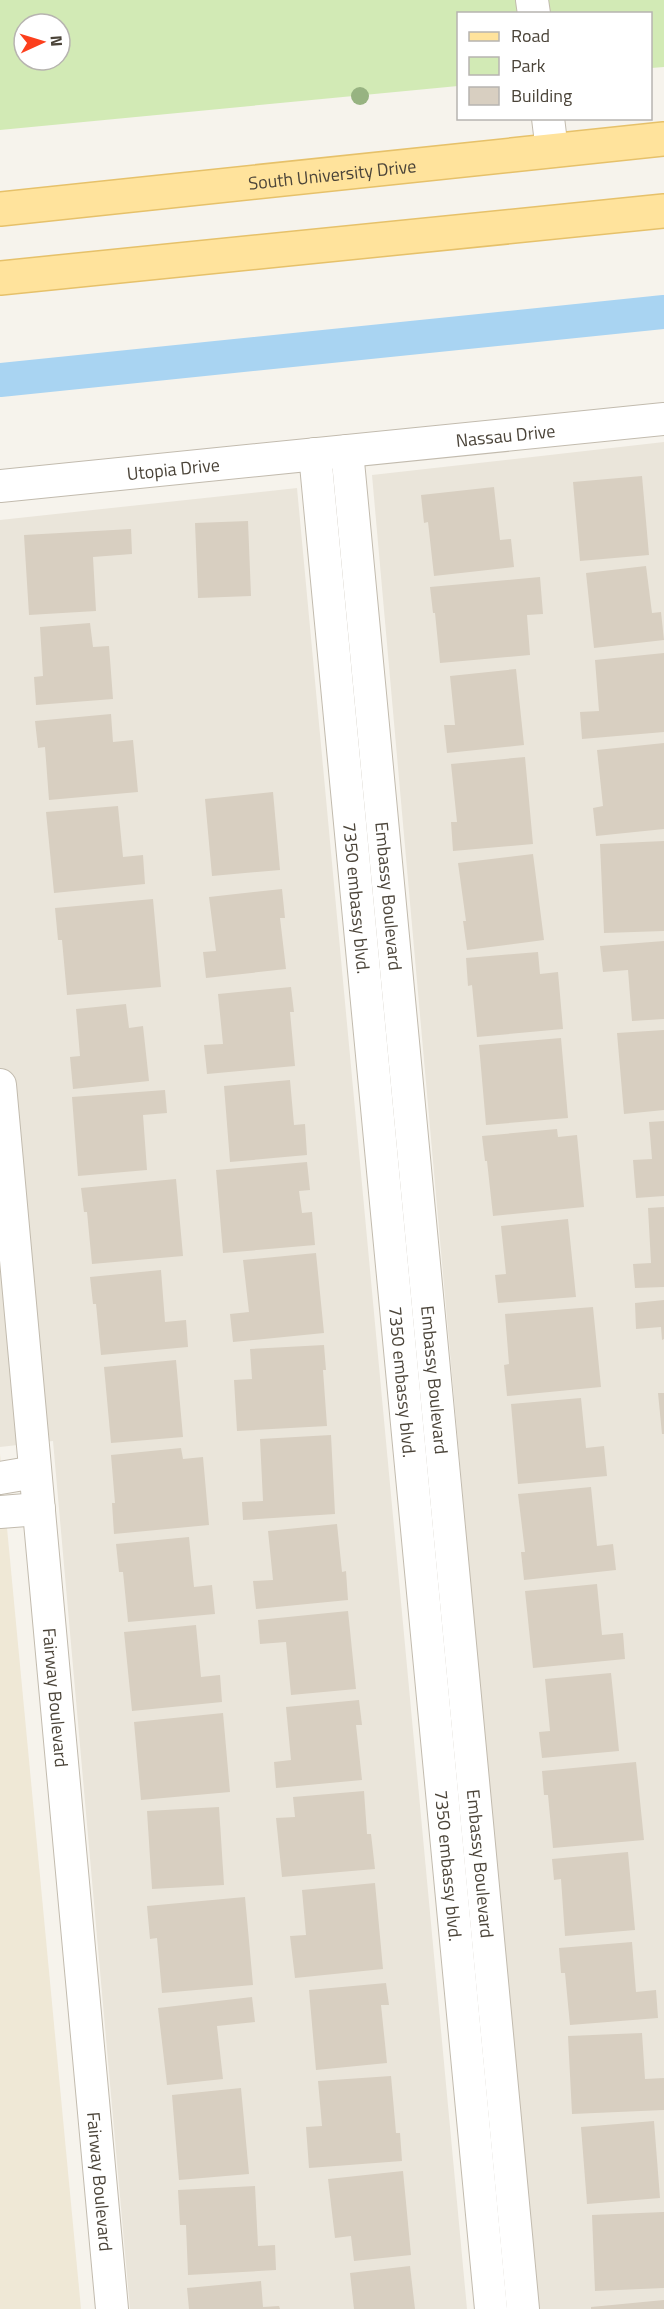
<svg xmlns="http://www.w3.org/2000/svg" width="664" height="2309" viewBox="0 0 664 2309" font-family="'Titillium Web',sans-serif">
<rect width="100%" height="100%" fill="#f6f3ec"/>
<!-- residential -->
<g fill="#eae5da">
<polygon points="664,442 664,2309 535,2309 372,475"/>
<polygon points="297,488 467,2309 130,2309 53,1441 0,1447 0,520"/>
</g>
<!-- education -->
<polygon fill="#efe8d6" points="0,1454 81,2309 0,2309"/>
<!-- park -->
<path fill="#d2eab5" fill-rule="evenodd" d="M0 0H664V67L651 68 650 14H458V86L0 130ZM24 24H60V60H24Z"/>
<g fill="none" stroke-linecap="round" stroke-linejoin="round">
<!-- canal -->
<polyline stroke="#a9d4f2" stroke-width="34" points="0,380 664,312"/>
</g>
<!-- building -->
<g fill="#d8cfc1">
<polygon points="642,476 649,555 580,561 573,482"/>
<polygon points="494,487 500,540 511,539 514,567 434,576 428,522 424,523 421,495"/>
<polygon points="248,521 251,596 198,598 195,523"/>
<polygon points="131,529 132,554 93,557 96,611 29,615 24,535"/>
<polygon points="646,566 652,613 661,612 664,640 594,648 586,573"/>
<polygon points="540,577 543,614 527,615 530,655 440,663 435,613 433,613 430,587"/>
<polygon points="90,623 93,647 109,646 113,699 36,705 34,677 43,676 40,627"/>
<polygon points="664,653 664,732 582,739 580,712 599,711 595,660"/>
<polygon points="516,669 524,745 447,753 444,725 455,725 450,676"/>
<polygon points="111,714 113,742 133,740 138,792 49,800 45,747 38,748 35,721"/>
<polygon points="664,743 664,829 596,836 593,808 603,806 597,750"/>
<polygon points="525,757 533,844 453,851 451,822 457,822 451,764"/>
<polygon points="273,792 280,870 212,876 205,799"/>
<polygon points="118,806 123,857 143,855 145,884 54,893 46,812"/>
<polygon points="664,841 664,931 604,933 600,844"/>
<polygon points="533,854 544,940 467,950 463,921 466,921 458,863"/>
<polygon points="282,889 285,918 280,918 286,969 206,978 203,952 216,951 209,897"/>
<polygon points="153,899 161,987 67,995 62,940 58,940 55,908"/>
<polygon points="664,941 664,1019 632,1021 628,970 603,972 600,946"/>
<polygon points="538,952 540,974 558,972 563,1029 477,1037 472,985 468,986 466,958"/>
<polygon points="291,987 294,1012 290,1012 295,1066 207,1074 204,1045 223,1044 218,994"/>
<polygon points="126,1004 129,1028 143,1026 149,1081 73,1089 70,1057 80,1056 76,1009"/>
<polygon points="664,1030 664,1110 624,1114 617,1033"/>
<polygon points="561,1038 568,1118 486,1125 479,1045"/>
<polygon points="290,1080 294,1125 305,1124 307,1155 230,1162 224,1086"/>
<polygon points="165,1090 167,1113 143,1115 147,1170 78,1176 72,1097"/>
<polygon points="664,1121 664,1196 636,1198 633,1160 652,1159 649,1122"/>
<polygon points="557,1129 558,1137 577,1135 584,1207 493,1216 487,1161 485,1161 482,1136"/>
<polygon points="307,1162 310,1190 299,1191 302,1213 312,1212 315,1245 223,1253 216,1170"/>
<polygon points="176,1179 183,1256 92,1264 87,1212 84,1212 81,1188"/>
<polygon points="664,1207 664,1287 635,1288 633,1264 651,1263 648,1208"/>
<polygon points="568,1219 576,1297 498,1303 495,1275 506,1274 501,1226"/>
<polygon points="316,1253 324,1333 233,1342 230,1314 249,1312 243,1260"/>
<polygon points="161,1270 165,1322 186,1320 188,1347 101,1355 96,1304 93,1304 90,1277"/>
<polygon points="664,1300 664,1339 662,1340 661,1327 636,1329 635,1303"/>
<polygon points="593,1307 601,1387 507,1396 504,1365 509,1364 505,1314"/>
<polygon points="324,1345 326,1370 323,1370 327,1426 237,1431 234,1380 252,1379 250,1349"/>
<polygon points="176,1360 183,1437 111,1443 104,1367"/>
<polygon points="658,1393 664,1393 664,1434 662,1434"/>
<polygon points="581,1398 586,1448 604,1446 607,1476 518,1484 511,1404"/>
<polygon points="331,1435 335,1514 243,1520 242,1502 263,1501 260,1439"/>
<polygon points="181,1448 183,1459 203,1457 209,1525 114,1534 112,1503 115,1503 111,1455"/>
<polygon points="591,1487 597,1546 613,1544 616,1570 524,1580 521,1552 525,1552 518,1494"/>
<polygon points="337,1524 342,1572 346,1571 348,1600 256,1609 253,1581 273,1580 268,1531"/>
<polygon points="189,1537 194,1587 212,1585 215,1614 128,1622 123,1572 119,1572 116,1544"/>
<polygon points="597,1584 602,1635 623,1633 625,1659 533,1668 525,1591"/>
<polygon points="348,1611 356,1689 291,1695 286,1642 260,1644 258,1620"/>
<polygon points="196,1625 201,1677 220,1675 222,1702 132,1711 124,1632"/>
<polygon points="611,1673 619,1751 542,1758 539,1732 550,1731 545,1679"/>
<polygon points="359,1700 362,1725 356,1725 362,1780 276,1788 274,1762 291,1760 286,1707"/>
<polygon points="223,1713 230,1792 141,1800 134,1722"/>
<polygon points="636,1762 644,1840 553,1848 548,1795 544,1795 542,1771"/>
<polygon points="364,1791 367,1834 371,1834 375,1869 282,1877 276,1818 295,1817 293,1797"/>
<polygon points="219,1807 224,1885 152,1889 147,1811"/>
<polygon points="628,1852 635,1930 565,1936 561,1879 554,1880 552,1859"/>
<polygon points="375,1883 383,1969 295,1978 290,1936 306,1935 302,1890"/>
<polygon points="245,1897 253,1985 162,1993 157,1938 150,1939 147,1906"/>
<polygon points="632,1942 636,1992 656,1990 658,2018 570,2025 565,1973 561,1973 559,1948"/>
<polygon points="386,1983 389,2005 381,2005 387,2063 316,2070 309,1990"/>
<polygon points="252,1997 255,2022 217,2026 223,2079 167,2085 158,2008"/>
<polygon points="642,2033 645,2079 664,2078 664,2110 572,2114 568,2036"/>
<polygon points="391,2076 396,2133 400,2133 402,2161 309,2168 306,2127 322,2126 318,2081"/>
<polygon points="241,2088 249,2174 179,2180 172,2095"/>
<polygon points="654,2121 660,2198 587,2204 581,2127"/>
<polygon points="403,2171 411,2255 354,2261 351,2236 335,2238 328,2179"/>
<polygon points="255,2186 258,2246 275,2245 276,2270 188,2275 186,2225 180,2225 178,2190"/>
<polygon points="664,2212 664,2288 595,2291 592,2215"/>
<polygon points="410,2266 415,2309 354,2309 350,2273"/>
<polygon points="261,2281 263,2307 279,2306 280,2309 189,2309 187,2288"/>
<polygon points="664,2300 664,2309 591,2309 591,2307"/>
</g>
<g fill="none" stroke-linecap="round" stroke-linejoin="round">
<!-- minor casing -->
<g stroke="#c2bbae" stroke-width="34">
<g id="minor">
<polyline points="532,0 534,14"/>
<polyline points="548,118 552,151"/>
<path id="s1" d="M347 451 523 2309"/>
<path id="s2" d="M315 454 491 2309"/>
<path id="s3" d="M0 486 664 419"/>
<path id="s4" d="M0 1085 112 2309"/>
<polyline points="0,1478 35,1472"/>
<polyline points="0,1512 39,1509"/>
</g>
</g>
<!-- major casing -->
<g stroke="#e6c16a" stroke-width="36">
<g id="major">
<path id="s5" d="M0 209 664 139"/>
<polyline points="0,278 664,211"/>
</g>
</g>
<!-- minor -->
<use href="#minor" stroke="#fff" stroke-width="32"/>
<!-- major -->
<use href="#major" stroke="#ffe39c" stroke-width="33"/>
</g>
<!-- trees -->
<circle fill="#97b381" cx="360" cy="96" r="9"/>
<g text-anchor="middle" dominant-baseline="central" stroke-width="4.5" stroke-linejoin="round" paint-order="stroke">
<!-- street labels -->
<g font-size="18" fill="#4b4439" stroke="#fff">
<text stroke="none"><textPath href="#s5" startOffset="334">South University Drive</textPath></text>
<text stroke="none"><textPath href="#s3" startOffset="508">Nassau Drive</textPath></text>
<text stroke="none"><textPath href="#s3" startOffset="174">Utopia Drive</textPath></text>
<text stroke="none"><textPath href="#s1" startOffset="447">Embassy Boulevard</textPath></text>
<text stroke="none"><textPath href="#s2" startOffset="446">7350 embassy blvd.</textPath></text>
<text stroke="none"><textPath href="#s1" startOffset="933">Embassy Boulevard</textPath></text>
<text stroke="none"><textPath href="#s2" startOffset="932">7350 embassy blvd.</textPath></text>
<text stroke="none"><textPath href="#s4" startOffset="615">Fairway Boulevard</textPath></text>
<text stroke="none"><textPath href="#s1" startOffset="1419">Embassy Boulevard</textPath></text>
<text stroke="none"><textPath href="#s2" startOffset="1418">7350 embassy blvd.</textPath></text>
<text stroke="none"><textPath href="#s4" startOffset="1101">Fairway Boulevard</textPath></text>
</g>
</g>
<!-- legend -->
<rect x="457" y="12" width="195" height="108" fill="#ffffff" stroke="#b7b4b0" stroke-width="1.5"/>
<rect x="469" y="32" width="30" height="9" fill="#ffe39c" stroke="#b7b4b0" stroke-width="1.5"/>
<text x="511" y="42" font-size="18" fill="#4b4439">Road</text>
<rect x="469" y="57" width="30" height="18" fill="#d2eab5" stroke="#b7b4b0" stroke-width="1.5"/>
<text x="511" y="72" font-size="18" fill="#4b4439">Park</text>
<rect x="469" y="87" width="30" height="18" fill="#d8cfc1" stroke="#b7b4b0" stroke-width="1.5"/>
<text x="511" y="102" font-size="18" fill="#4b4439">Building</text>
<!-- north arrow -->
<g transform="translate(42 42) rotate(86)"><circle r="28" fill="#ffffff" stroke="#b7b4b0" stroke-width="1.5"/>
<path d="M0-4.5L10 22L0 15L-10 22Z" fill="#fc3f1d"/>
<text y="-9" font-size="16" font-weight="bold" text-anchor="middle" fill="#4b4439">N</text>
</g>
</svg>
